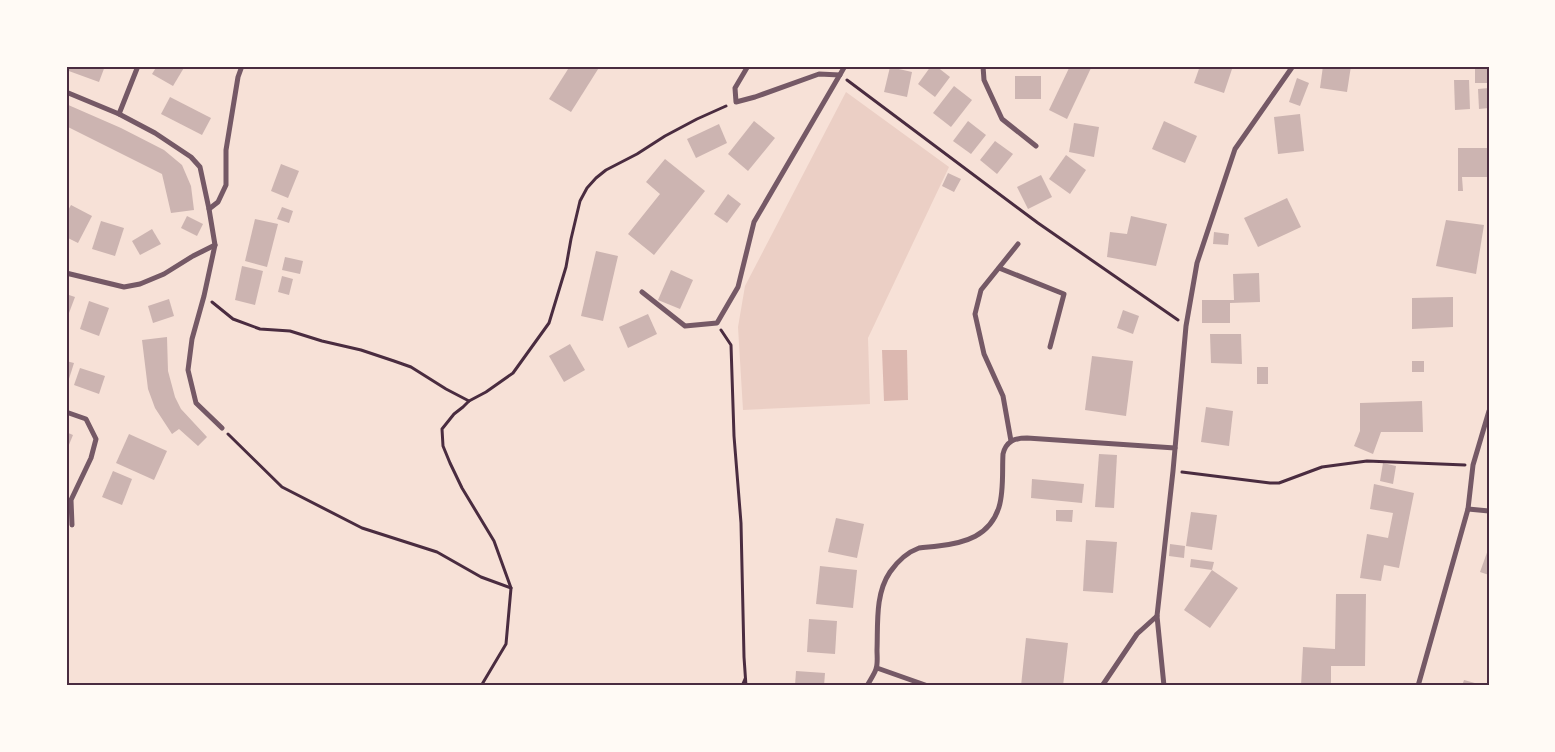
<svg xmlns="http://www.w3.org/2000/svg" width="1555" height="752" viewBox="0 0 1555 752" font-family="'Nunito Sans',sans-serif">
<rect width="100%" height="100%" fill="#f7e1d7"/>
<!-- green -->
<polygon fill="#ebcfc5" points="846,92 949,167 868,338 870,404 743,410 738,327 745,286"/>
<!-- water -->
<polygon fill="#dcb8b0" points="882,350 907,350 908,400 884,401"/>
<!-- building -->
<g fill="#ccb4b1">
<polygon points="66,66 105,66 99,82 66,70"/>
<polygon points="157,66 185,66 173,86 152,74"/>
<polygon points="570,66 600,66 571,112 549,99"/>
<polygon points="931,66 936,66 950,77 935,97 918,84"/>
<polygon points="1070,66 1088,66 1091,68 1067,119 1049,110"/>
<polygon points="1200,66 1233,66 1224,93 1194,83"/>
<polygon points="1323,66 1351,66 1347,92 1320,88"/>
<rect x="1475" y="66" width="14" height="17"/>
<polygon points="890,67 912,72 907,97 884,92"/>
<rect x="1015" y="76" width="26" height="23"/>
<polygon points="1297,78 1309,83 1300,106 1289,102"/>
<polygon points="1454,80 1469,80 1470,109 1455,110"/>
<polygon points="954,86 972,100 951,127 933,113"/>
<polygon points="1489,88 1489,108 1479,109 1478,89"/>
<polygon points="170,97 211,118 202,135 161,114"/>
<polygon points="66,104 121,128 164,150 182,165 191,186 194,210 171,213 162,174 66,126"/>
<polygon points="1300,114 1304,151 1278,154 1274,117"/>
<polygon points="754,121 775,138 748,171 728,154"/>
<polygon points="968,121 986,135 971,154 953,141"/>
<polygon points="1164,121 1197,136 1185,163 1152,149"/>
<polygon points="1074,123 1099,127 1094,157 1069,152"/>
<polygon points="719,124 727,143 696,158 687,139"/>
<polygon points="995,141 1013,154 997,174 980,160"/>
<polygon points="1458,148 1489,148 1489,177 1462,177 1463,191 1458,191"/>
<polygon points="1066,155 1086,170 1070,194 1049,179"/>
<polygon points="665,159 705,191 654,255 628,234 660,194 646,182"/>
<polygon points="281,164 299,171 288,198 271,191"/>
<polygon points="948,173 961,179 954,192 942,186"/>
<polygon points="1041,175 1052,197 1028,209 1017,187"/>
<polygon points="728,194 741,204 727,223 714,214"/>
<polygon points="1287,198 1301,227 1258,247 1244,218"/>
<polygon points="71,205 92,216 78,243 66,237 66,214"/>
<polygon points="282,207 293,211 289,223 277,219"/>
<polygon points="187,216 203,224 197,236 181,228"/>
<polygon points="1131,216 1167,224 1156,266 1107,257 1110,232 1127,234"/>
<polygon points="255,219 278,224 267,267 245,261"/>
<polygon points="1446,220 1484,225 1476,274 1436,266"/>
<polygon points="101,221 124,228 115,256 92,249"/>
<polygon points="152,229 161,244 140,255 132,241"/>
<polygon points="1214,232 1229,234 1228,245 1213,244"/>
<polygon points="596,251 618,256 603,321 581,316"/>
<polygon points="285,257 303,261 300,274 282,270"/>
<polygon points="242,266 263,271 255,305 235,300"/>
<polygon points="671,270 693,280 680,309 658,300"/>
<polygon points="1259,273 1260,302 1230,303 1230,323 1202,323 1202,300 1234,300 1233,274"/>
<polygon points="282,276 293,279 289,295 278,292"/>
<polygon points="66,294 75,297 66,321"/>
<polygon points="1453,297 1453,327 1412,329 1412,298"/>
<polygon points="169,299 174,316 153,323 148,306"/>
<polygon points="89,301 109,308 99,336 80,329"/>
<polygon points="1123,310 1139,316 1133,334 1117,328"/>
<polygon points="648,314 657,334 628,348 619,327"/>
<polygon points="1210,334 1241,334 1242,364 1211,363"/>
<polygon points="167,337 168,371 175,397 181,409 207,437 198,446 179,429 172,434 155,408 148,389 142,340"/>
<polygon points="570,344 585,370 564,382 549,356"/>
<polygon points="1092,356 1133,361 1126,416 1085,410"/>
<polygon points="66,361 74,363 68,382 66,381"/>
<rect x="1412" y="361" width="12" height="11"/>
<rect x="1257" y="367" width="11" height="17"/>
<polygon points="80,368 105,376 99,394 74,385"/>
<polygon points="1422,401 1423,432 1381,432 1373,454 1354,446 1360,431 1360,403"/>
<polygon points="1206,407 1233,411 1229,446 1201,442"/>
<polygon points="66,432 73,435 66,452"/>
<polygon points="129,434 167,451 154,480 116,463"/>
<polygon points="1099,454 1117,455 1114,508 1095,507"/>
<polygon points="1383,463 1396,466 1393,484 1380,481"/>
<polygon points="113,471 132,479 122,505 102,497"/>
<polygon points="1032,479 1084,484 1082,503 1031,498"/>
<polygon points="1374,484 1414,493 1399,568 1384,565 1381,581 1360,578 1367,534 1388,538 1393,513 1370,509"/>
<polygon points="1056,510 1073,510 1072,522 1056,521"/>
<polygon points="1191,512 1217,515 1212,550 1186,546"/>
<polygon points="836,518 864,524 857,558 828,552"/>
<polygon points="1086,540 1117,542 1113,593 1083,591"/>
<polygon points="1170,544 1185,546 1184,558 1169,556"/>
<polygon points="1489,547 1489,575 1480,572"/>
<polygon points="1191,559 1214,562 1212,570 1238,588 1210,628 1184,610 1212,570 1190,567"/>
<polygon points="820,566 857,570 853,608 816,604"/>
<polygon points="1336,594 1366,594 1365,666 1331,666 1331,686 1301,686 1303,647 1335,649"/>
<polygon points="809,619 837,621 835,654 807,652"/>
<polygon points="1026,638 1068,643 1063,686 1021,686"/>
<polygon points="796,671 825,673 824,686 795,686"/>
<polygon points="1464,680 1482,685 1482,686 1462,686"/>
</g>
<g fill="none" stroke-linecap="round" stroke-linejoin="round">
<!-- path -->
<g stroke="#4a2c40" stroke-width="3">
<polyline points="847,80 1038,223 1178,320"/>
<polyline points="212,302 233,319 260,329 290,331 322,341 361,350 394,361 411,367 446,389 469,401"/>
<polyline points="721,330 731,345 734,436 741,523 744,657 746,686"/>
<polyline points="228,434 282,487 362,528 437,552 481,577 511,588"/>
<polyline points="1182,472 1270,483 1279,483 1322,467 1367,461 1465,465"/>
<polyline points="481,686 506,644 511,588 494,541 462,488 450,463 443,446 442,429 454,414 463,407 469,401 486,392 513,373 549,323 566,267 571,239 580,201 587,188 596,178 606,170 637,154 665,136 697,119 726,106"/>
<polyline points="742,686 745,679"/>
</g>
<!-- minor -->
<g stroke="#755966" stroke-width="5">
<polyline points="748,66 735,88 736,102 755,97 819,74 840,75"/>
<polyline points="983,66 984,80 1002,119 1036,146"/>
<polyline points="66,92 119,114 155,133 191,157 200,167 209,209 215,245 204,296 192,339 188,370 196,403 222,428"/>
<polyline points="119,114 138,66"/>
<polyline points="209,209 218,202 226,185 226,150 238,77 242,66"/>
<polyline points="999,268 1064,294 1050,347"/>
<polyline points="66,273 124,287 140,284 164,274 193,256 215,245"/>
<polyline points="642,292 685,326 717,323 738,287 754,222 845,66"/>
<polyline points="66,412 86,419 96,439 91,458 71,500 72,525"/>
<polyline points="1011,441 1003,396 984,354 975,314 981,290 1018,244"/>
<polyline points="1468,509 1489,511"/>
<polyline points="877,668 928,686"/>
<path d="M867 686C870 680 874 675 876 669 878 664 877 656 877 650 878 624 875 594 890 572 897 562 908 552 919 548 925 547 932 547 938 546 965 543 990 536 999 507 1004 491 1002 471 1003 454 1006 441 1015 438 1027 438L1175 448"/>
<polyline points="1102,686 1137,634 1157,616"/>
<polyline points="1164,686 1157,616 1173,471 1186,326 1197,263 1235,149 1293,66"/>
<polyline points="1418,686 1468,509 1473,465 1489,411"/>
</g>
</g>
<!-- border -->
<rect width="1555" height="752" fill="none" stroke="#fffaf5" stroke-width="135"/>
<rect x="68" y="68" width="1420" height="616" fill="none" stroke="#4a2c40" stroke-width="2"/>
</svg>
